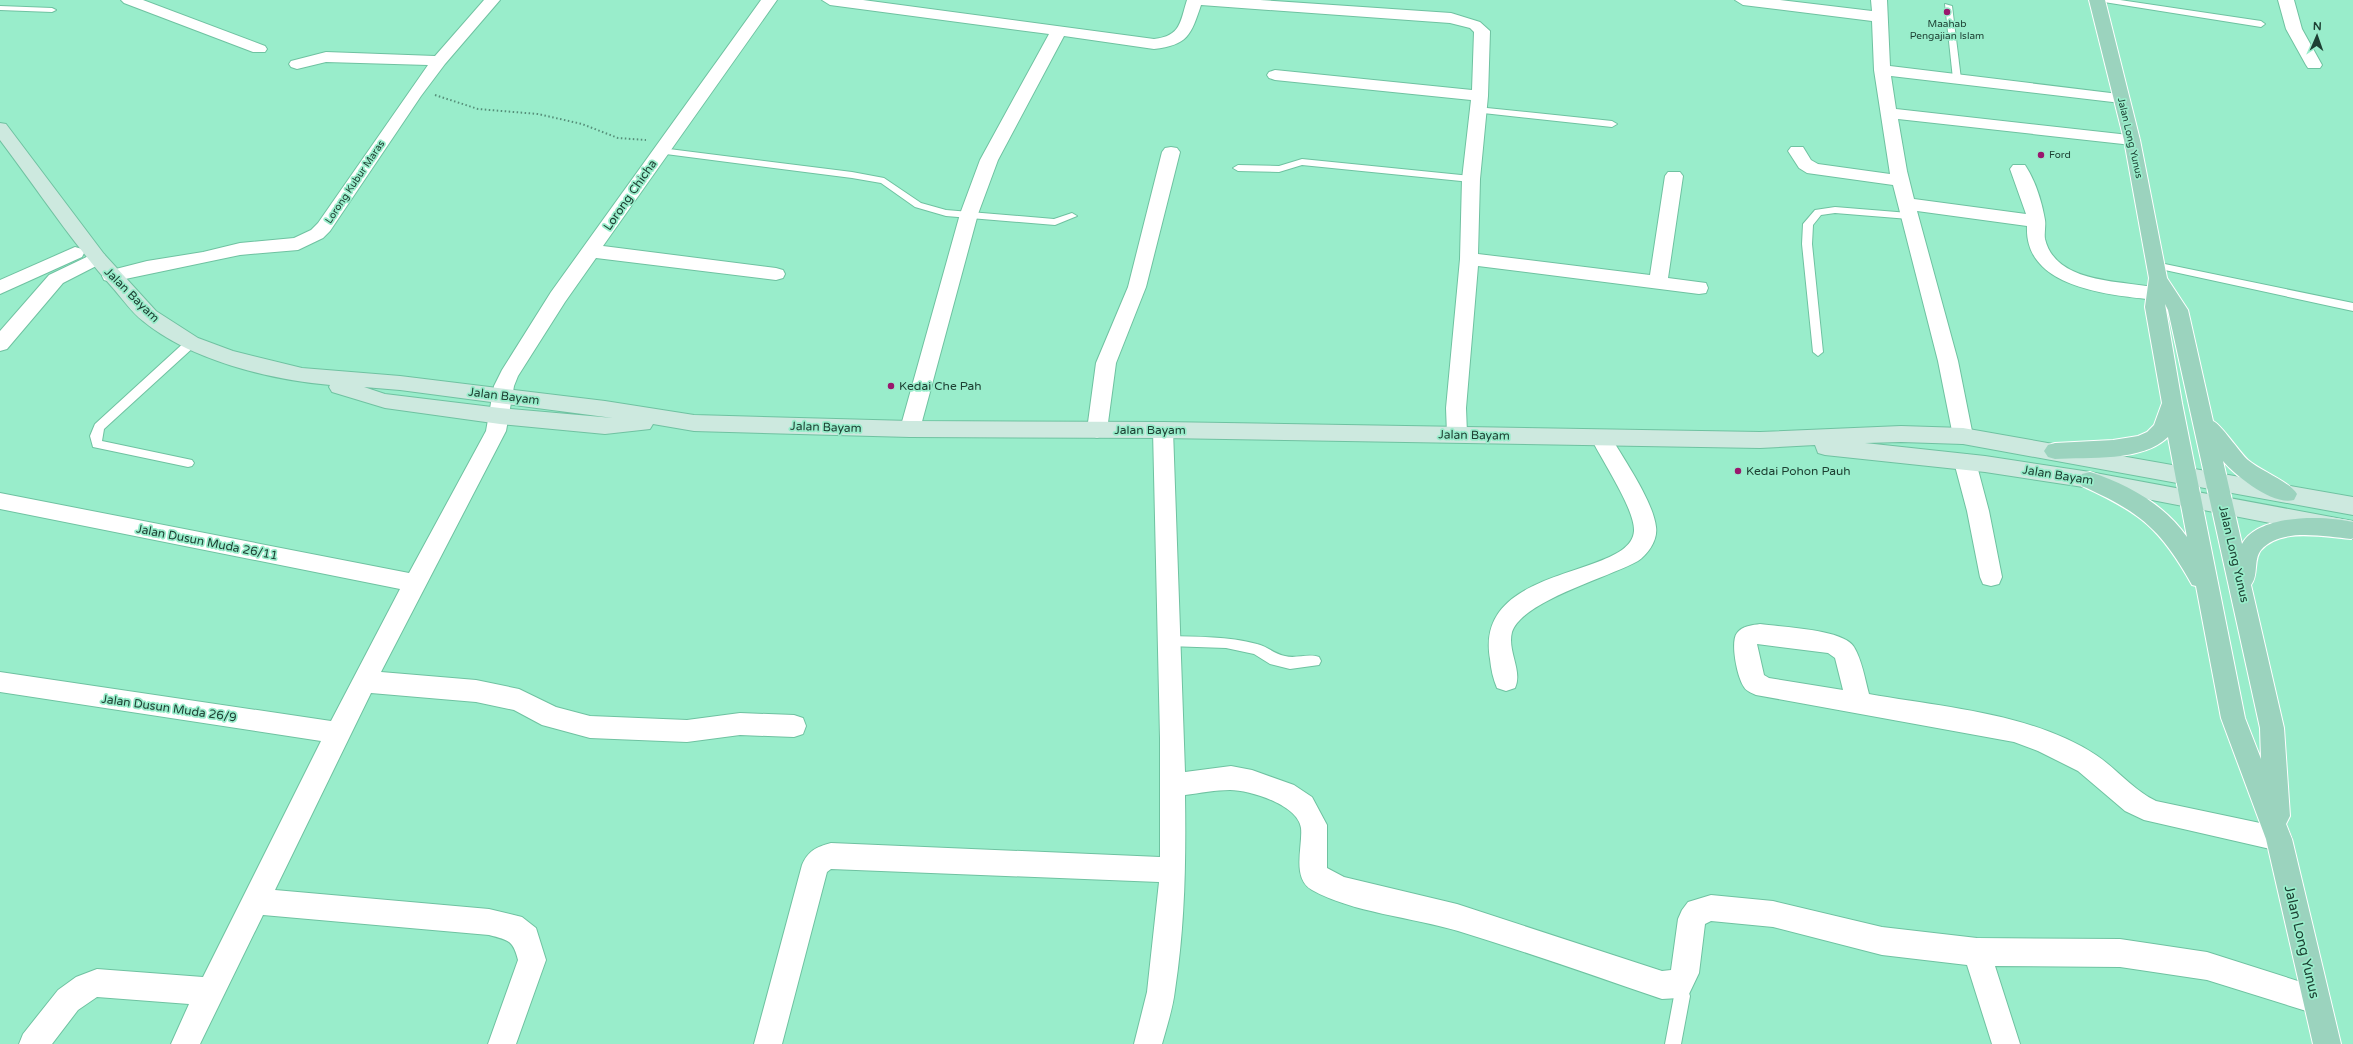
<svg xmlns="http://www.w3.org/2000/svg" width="2353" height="1044" viewBox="0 0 2353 1044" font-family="'Varela Round',sans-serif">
<rect width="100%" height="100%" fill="#99edcb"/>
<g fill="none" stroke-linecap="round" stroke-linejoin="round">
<!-- lane casing -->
<g stroke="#6fc2a1" stroke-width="2">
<g id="lane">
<polygon points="2100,0 2120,0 2261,21 2265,24 2261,27 2104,2"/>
<polygon points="1945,4 1952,6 1961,79 1957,82 1953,79"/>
<polygon points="0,6 52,8 56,10 52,12 0,10"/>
<polygon points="1477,107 1612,121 1617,124 1612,127 1474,112 1472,110"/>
<polygon points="661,148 852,172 884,178 921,203 946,210 1054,219 1072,213 1077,216 1055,225 946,216 915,207 881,183 852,178 658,153 658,149"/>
<polygon points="1302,159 1471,176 1476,179 1471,182 1302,165 1279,172 1238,171 1233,168 1238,165 1279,166"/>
<polygon points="1835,207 1909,213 1914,216 1909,219 1835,213 1821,215 1813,225 1812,244 1823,352 1818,356 1813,352 1802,244 1803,224 1815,210"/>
<polygon points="2155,262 2353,303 2353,311 2151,267 2151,263"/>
<polygon points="191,339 195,340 196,343 195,346 104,429 102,441 192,460 194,463 192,466 188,467 93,447 90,436 95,424 187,340"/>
<path d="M1168 636C1198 637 1228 636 1257 644 1267 646 1274 654 1285 656 1296 659 1308 653 1319 657L1321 661 1319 665 1290 669 1270 664 1254 654 1226 648 1168 646 1163 645 1162 641 1163 637Z"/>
<polygon points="1679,976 1684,979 1690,996 1681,1044 1665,1044 1674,996 1671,984 1674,979"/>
</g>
</g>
<!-- street casing -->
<g stroke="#6fc2a1" stroke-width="2">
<g id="street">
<polygon points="121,0 143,0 265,46 267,49 265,52 253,52 124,3"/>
<polygon points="484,0 500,0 445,64 421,96 330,231 323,238 298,250 240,255 111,282 104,280 102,276 104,272 147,261 203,252 240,243 294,238 311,230 318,223 428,65 326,62 297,69 291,67 289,64 291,61 326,52 435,56"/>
<path d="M761 0H777L603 246 776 268 783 270 785 274 783 278 776 280 596 258 565 302 518 376 514 386 506 431 381 672 476 680 519 689 556 707 590 716 687 720 740 713 794 715 803 718 806 726 803 734 794 737 740 735 687 742 590 738 542 725 514 710 476 702 371 693 275 890 489 909 522 917 536 928 546 960 516 1044H488L518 960C513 940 508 940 489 935L263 915 200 1044H171L189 1004 97 997 78 1010 52 1044H19L23 1034 58 990 76 977 97 969 203 977 321 741 0 692V672L331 721 400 589 0 509V493L409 573 486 431 494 386 502 370 551 292Z"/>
<path d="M822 0H863L1154 39C1181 36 1180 22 1187 0H1260L1451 13 1480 22 1490 31 1488 96 1480 179 1478 254 1650 275 1665 176 1668 172H1680L1683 176 1668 278 1706 283 1708 288 1706 293 1699 294 1478 266 1466 408 1467 434 1464 439 1457 442 1450 439 1447 434 1446 408 1460 259 1462 179 1471 100 1275 80 1269 78 1267 75 1269 72 1275 70 1472 90 1474 32 1470 28 1450 23 1201 5C1191 35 1188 45 1154 49L1064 36 998 160 978 214 920 429 917 434 910 437 903 434 900 429 960 214 980 160 1049 34 830 5Z"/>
<path d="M1735 0H1780L1872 11 1871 0H1887L1890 66 2127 95 2129 98 2127 101 2121 103 1891 76 1896 109 2138 136 2140 140 2138 144 2132 145 1898 119 1907 171 1914 199 2026 214 2010 169 2013 165H2025C2035 180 2042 202 2045 220 2046 226 2044 233 2045 239 2056 286 2127 280 2163 289L2165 294 2163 299 2156 300C2111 295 2024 289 2027 226L1917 211 1958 361 1973 436 1970 442 1963 444 1956 442 1953 436 1938 361 1893 185 1807 173 1799 168 1788 151 1791 147H1803L1811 160 1818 164 1890 174 1874 70 1872 21 1743 5Z"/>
<polygon points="2278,0 2294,0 2302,29 2322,65 2320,68 2308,68 2306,65 2286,29"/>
<polygon points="1171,147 1177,148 1180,152 1146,287 1116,363 1107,430 1104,435 1097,438 1090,435 1087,430 1096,363 1128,287 1162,152 1165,148"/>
<polygon points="75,247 82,249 84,253 82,257 0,294 0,280"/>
<polygon points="97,252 104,254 106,258 104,262 63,283 7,349 0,351 0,331 49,275"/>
<path d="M1163 422 1170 425 1173 430 1185 772 1231 766 1252 770 1294 785 1312 797 1327 825V868L1344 877 1457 904 1662 971 1671 970 1678 919 1682 910 1688 902 1711 895 1773 901 1882 927 1977 938 2120 939 2207 952 2326 990 2330 1000 2326 1010 2316 1014 2207 980 2120 967 1995 966 2020 1044H1992L1967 965 1882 955 1773 927 1711 921 1705 924 1699 973 1689 994 1679 998 1662 999C1594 976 1527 952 1458 931 1415 918 1350 912 1312 890 1291 878 1303 846 1301 828 1298 805 1250 790 1230 790 1216 790 1200 793 1185 795 1186 861 1185 925 1175 990 1173 1008 1167 1026 1162 1044H1134L1147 992 1159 882 831 869 827 872 782 1044H754L802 865C808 851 816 847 831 843L1160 857V738L1153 430 1156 425Z"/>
<path d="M1601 430 1608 432C1622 457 1653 500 1656 527 1658 540 1648 554 1638 561 1610 577 1522 601 1512 632 1507 651 1523 671 1515 688L1506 691 1497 688C1493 679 1491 669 1490 659 1473 563 1631 579 1634 531 1635 509 1601 459 1591 438L1594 432Z"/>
<polygon points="1965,454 1972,456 1976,462 1989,511 2002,577 1999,584 1991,586 1983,584 1980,577 1967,511 1954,462 1958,456"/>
<path d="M1760 624C1780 627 1844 629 1854 647 1862 660 1865 679 1869 694 1942 707 2032 713 2096 755 2117 769 2133 790 2156 801L2279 827 2288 830 2292 839 2288 848 2279 851 2144 820 2125 811 2078 771 2038 751 2014 742 1756 695C1752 693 1746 691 1744 687 1737 677 1730 642 1737 633 1742 626 1753 625 1760 624ZM1757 644 1828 653 1835 658 1843 690 1769 678 1764 675Z"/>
</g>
</g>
<!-- secondary casing -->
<g stroke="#6fc2a1" stroke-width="2">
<path id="secondary" d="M0 123 6 124 104 254 156 311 198 338 233 351 302 368 400 376 605 401 694 415 910 421 1163 422 1760 432 1901 426 1963 428 2353 497V515L1963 444 1901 442 1865 443 1985 456 2090 472 2353 521V539L2090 488 1985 472 1825 455 1818 453 1815 445 1760 448 1163 438 910 437 694 431 653 424 650 429 605 434 500 424 385 408 332 392 329 387 330 385C270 380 190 360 143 321 131 312 122 298 112 287 71 241 37 189 0 140ZM364 387 400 390 613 418 500 408 385 394Z"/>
</g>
<!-- primary casing -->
<g stroke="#fff" stroke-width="2">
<path id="primary" d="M2089 0H2105L2140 140 2167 278 2188 310 2213 421C2220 423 2240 453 2248 460 2261 471 2290 482 2297 494L2294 500C2273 506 2236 476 2223 461L2242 544C2258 514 2324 515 2353 522V538L2351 539C2325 537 2281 527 2261 550 2253 560 2259 575 2251 585L2284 728 2290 816 2286 824 2292 839 2341 1044H2313L2266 839 2221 718 2196 586 2192 585C2161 529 2140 512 2082 486L2079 480 2082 474 2090 472C2127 484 2164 504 2187 537L2168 437C2143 462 2088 457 2055 459L2048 457 2044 451 2048 445 2055 443 2113 440 2138 436 2147 432 2154 425 2162 403 2145 307 2149 278 2124 140ZM2165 304 2168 310 2260 728 2261 759 2245 718 2182 403Z"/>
</g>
<!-- path -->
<polyline stroke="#568f79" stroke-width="2" stroke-dasharray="1.5 2.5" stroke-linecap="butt" points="435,95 478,109 538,114 582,124 618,138 646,140"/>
<!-- lane -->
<use href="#lane" fill="#fff" fill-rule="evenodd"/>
<!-- street -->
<use href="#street" fill="#fff" fill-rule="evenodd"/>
<!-- secondary -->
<use href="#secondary" fill="#cde9df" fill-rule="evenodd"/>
<!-- primary -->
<use href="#primary" fill="#9bd3be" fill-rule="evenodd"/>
</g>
<!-- markers -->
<g fill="#99186d" stroke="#99edcb" stroke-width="1.5">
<circle cx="1947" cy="12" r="4"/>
<circle cx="2041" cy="155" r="4"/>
<circle cx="891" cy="386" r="4"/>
<circle cx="1738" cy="471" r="4"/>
</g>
<g text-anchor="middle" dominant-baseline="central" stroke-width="3.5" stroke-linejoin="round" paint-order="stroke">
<!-- far-poi labels -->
<g font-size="10" fill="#1d4033" stroke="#99edcb">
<text x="1947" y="24">Maahab<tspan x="1947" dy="12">Pengajian Islam</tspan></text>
<text x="2049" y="155" text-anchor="start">Ford</text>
</g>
<!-- far-street labels -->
<g font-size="10" fill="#1d4033" stroke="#99edcb">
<text transform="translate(2130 138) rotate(77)">Jalan Long Yunus</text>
<text transform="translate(355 182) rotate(-56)">Lorong Kubur Maras</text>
</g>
<!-- street labels -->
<g font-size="12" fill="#1d4033" stroke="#99edcb">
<text transform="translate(630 195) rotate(-55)">Lorong Chicha</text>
<text transform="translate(132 295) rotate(45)">Jalan Bayam</text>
<text transform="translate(504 396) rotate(7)">Jalan Bayam</text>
<text transform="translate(826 427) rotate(2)">Jalan Bayam</text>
<text x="1150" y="430">Jalan Bayam</text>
<text transform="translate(1474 435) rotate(1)">Jalan Bayam</text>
<text transform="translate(2058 475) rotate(9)">Jalan Bayam</text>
<text transform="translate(207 542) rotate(11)">Jalan Dusun Muda 26/11</text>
<text transform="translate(2234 554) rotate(77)">Jalan Long Yunus</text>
<text transform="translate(169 708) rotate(8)">Jalan Dusun Muda 26/9</text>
</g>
<!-- poi labels -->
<g font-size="12" fill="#1d4033" stroke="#99edcb" text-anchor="start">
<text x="899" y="386">Kedai Che Pah</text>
<text x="1746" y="471">Kedai Pohon Pauh</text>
</g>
<!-- near-street labels -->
<g font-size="14" fill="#1d4033" stroke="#99edcb">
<text transform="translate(2302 942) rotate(77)">Jalan Long Yunus</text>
</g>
</g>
<!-- north arrow -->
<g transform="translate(2317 36) rotate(2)" stroke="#99edcb" stroke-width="3" paint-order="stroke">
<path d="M0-3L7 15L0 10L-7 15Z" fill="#1d4033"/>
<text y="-6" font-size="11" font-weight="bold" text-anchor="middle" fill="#1d4033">N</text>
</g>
</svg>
